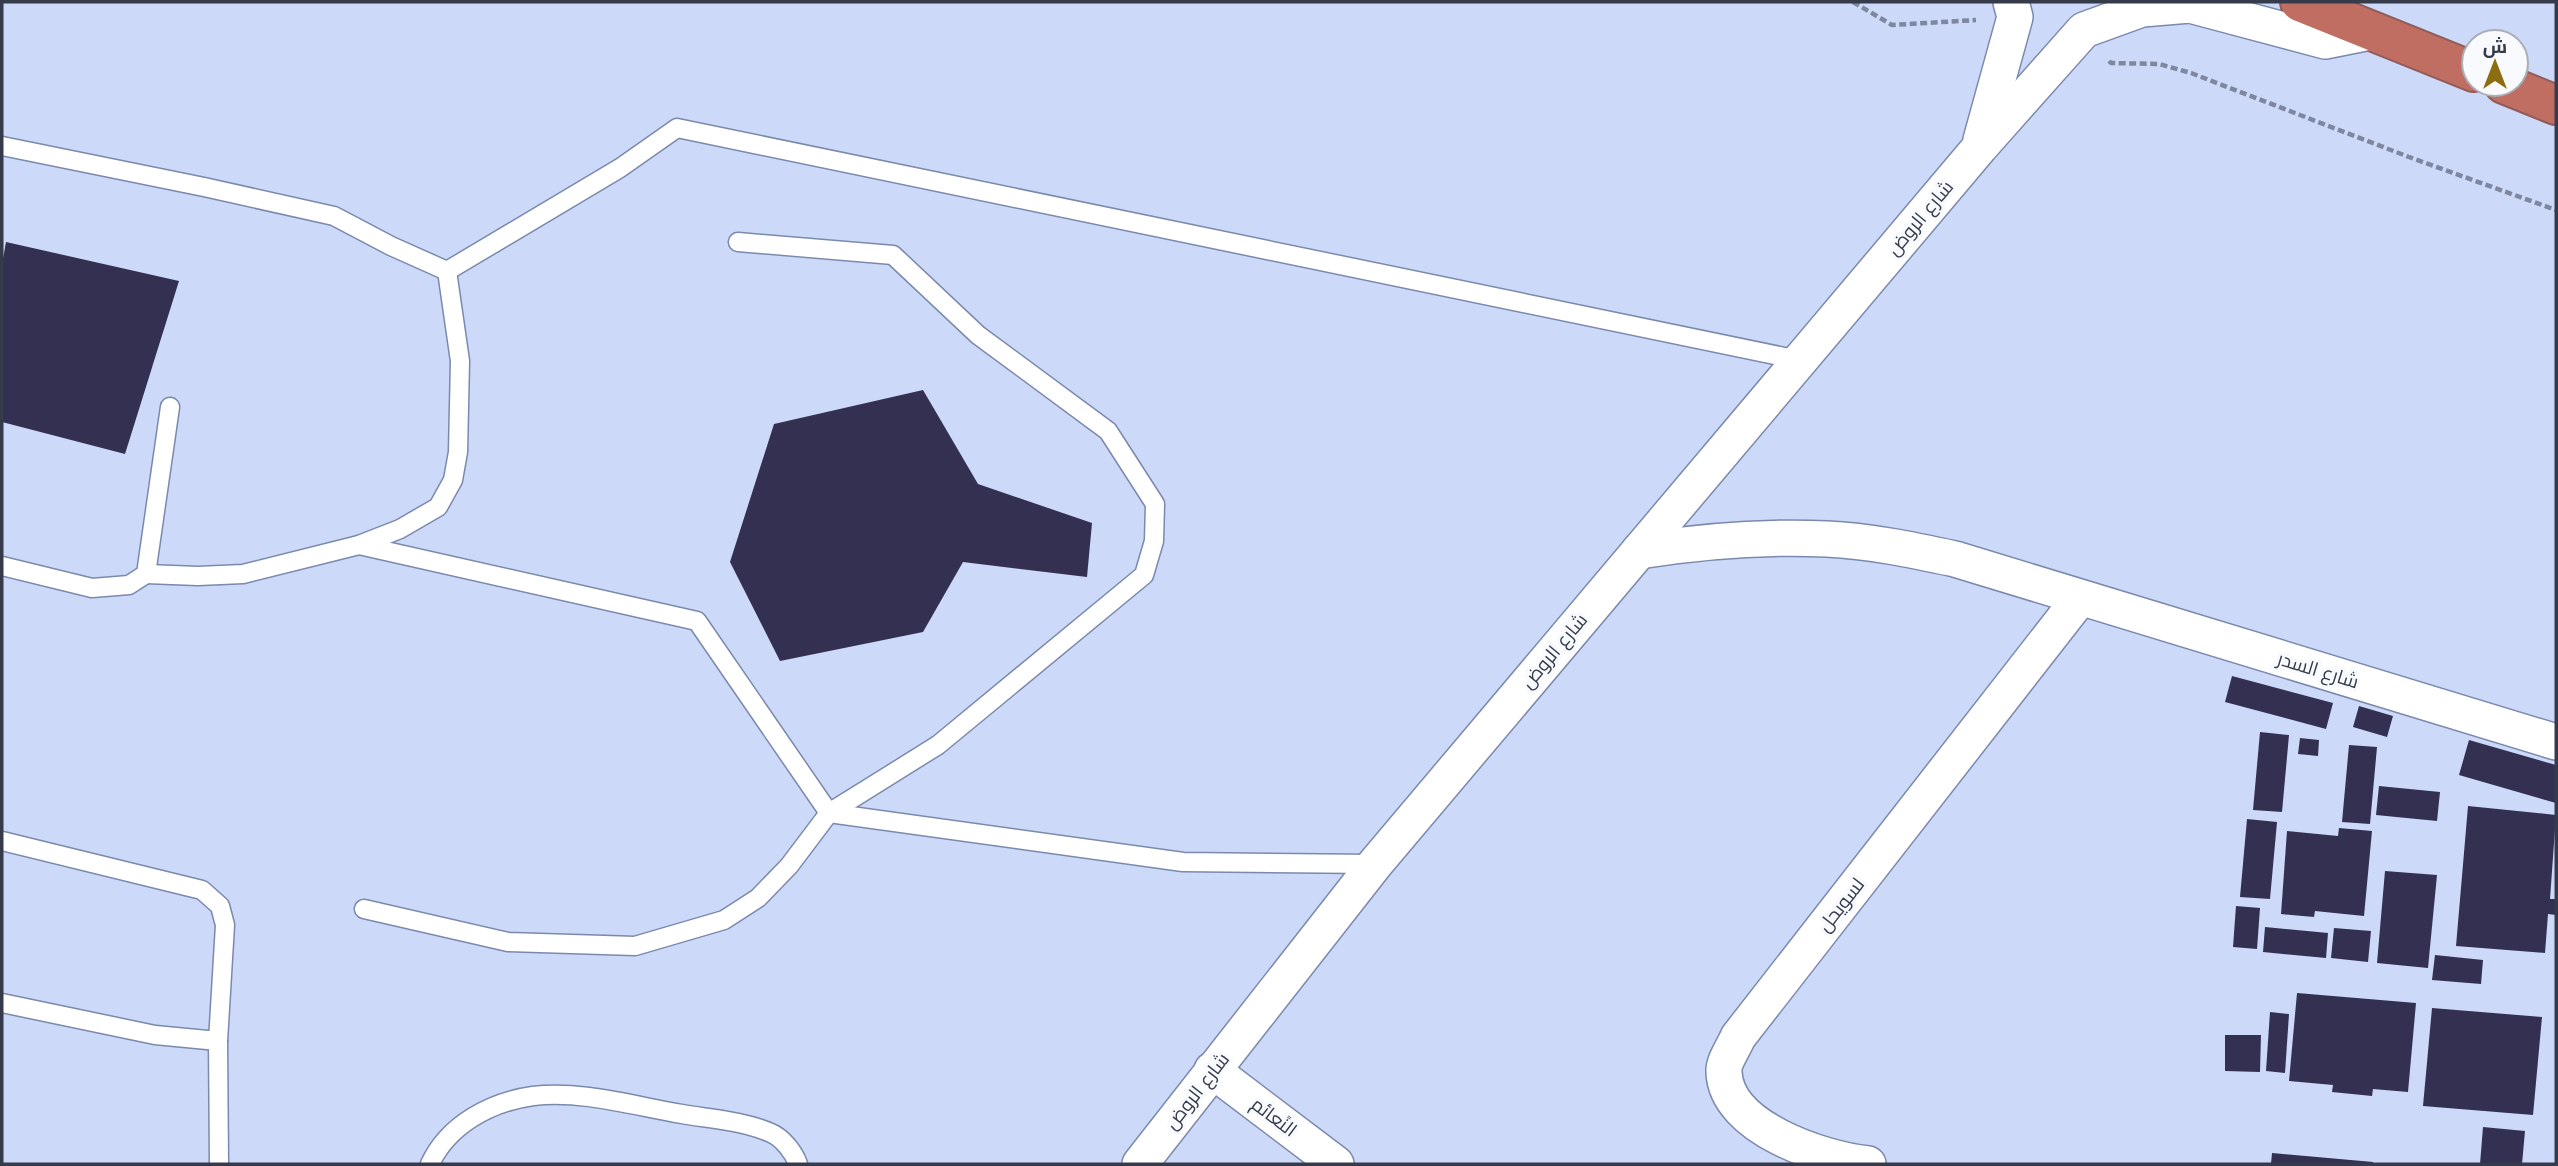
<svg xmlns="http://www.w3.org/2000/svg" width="2558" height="1166" viewBox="0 0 2558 1166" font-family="Helvetica,Cairo,sans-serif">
<rect width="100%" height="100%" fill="#ccd9f9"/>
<!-- building -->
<g fill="#343052">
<polygon points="6,242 179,281 125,454 2,422 2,264"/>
<polygon points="923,390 978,484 1092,523 1087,577 963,562 923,632 780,661 730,562 774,424"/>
<polygon points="2232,676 2333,703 2326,729 2225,702"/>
<polygon points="2359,706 2393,716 2387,737 2353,727"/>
<polygon points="2260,732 2289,735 2282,812 2253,810"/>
<polygon points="2300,738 2319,740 2318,756 2298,754"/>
<polygon points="2469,740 2556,765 2556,803 2459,775"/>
<polygon points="2349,745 2377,747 2370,824 2342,822"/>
<polygon points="2379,786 2440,792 2437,821 2376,815"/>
<polygon points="2468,806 2556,815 2550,899 2556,899 2556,915 2548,914 2545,953 2456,946"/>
<polygon points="2247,819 2277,822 2270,899 2240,897"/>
<polygon points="2339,828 2372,831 2364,916 2315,911 2314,917 2281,914 2287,831 2338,836"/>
<polygon points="2385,871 2437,875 2428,968 2377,963"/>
<polygon points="2236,906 2260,908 2257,949 2233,947"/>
<polygon points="2265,927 2328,933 2326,958 2263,952"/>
<polygon points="2334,928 2371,931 2368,962 2331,958"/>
<polygon points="2435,955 2483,960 2481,984 2432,980"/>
<polygon points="2297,993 2416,1003 2408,1092 2373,1089 2372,1096 2332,1092 2333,1085 2289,1081"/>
<polygon points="2432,1008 2542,1017 2533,1115 2423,1106"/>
<polygon points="2270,1012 2289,1014 2285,1073 2266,1071"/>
<polygon points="2225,1035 2261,1035 2260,1072 2225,1071"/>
<polygon points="2483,1127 2525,1131 2522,1164 2480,1164"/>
<polygon points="2272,1153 2373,1162 2373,1164 2271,1164"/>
</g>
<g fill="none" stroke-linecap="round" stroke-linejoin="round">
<!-- lane casing -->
<g stroke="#7b89ad" stroke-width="21">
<g id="lane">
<polyline points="2,146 204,187 334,216 391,246 447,271 620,168 677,128 1799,360"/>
<polyline points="359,545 697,621 829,813 938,745 1144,575 1154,541 1155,504 1108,431 978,335 893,255 738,242"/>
<polyline points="2,566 92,588 129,585 146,574 170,407"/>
<polyline points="146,574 198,576 243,574 359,545 400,529 438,507 453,480 458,452 460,361 447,271"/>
<polyline points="2,841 202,890 220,906 225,925 218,1041 219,1164"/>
<polyline points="364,909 508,942 635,946 724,920 758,898 789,866 829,813 1183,862 1375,864"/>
<polyline points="2,1003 155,1035 218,1041"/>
<path d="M430 1164C448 1125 490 1102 533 1096 581 1090 634 1106 682 1114 711 1119 744 1121 771 1133 783 1138 794 1153 798 1164"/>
</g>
</g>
<!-- street casing -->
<g stroke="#7b89ad" stroke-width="38">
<g id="street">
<polyline points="1981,140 2015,17 2011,2"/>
<path d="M1639 551C1702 541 1763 536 1827 539 1870 541 1913 550 1955 559L2556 742"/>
<polyline points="1212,1070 1336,1164"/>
<polyline points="1140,1164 1375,864 1980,147 2084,30 2142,9 2190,5 2325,41 2375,31"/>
<path d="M1868 1164C1822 1159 1726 1128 1724 1072 1723 1062 1734 1047 1738 1037L2080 598"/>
</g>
</g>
<!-- highway casing -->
<g stroke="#8f5c5a" stroke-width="42">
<g id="highway">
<polyline points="2300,2 2474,72"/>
<polyline points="2504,84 2556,105"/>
</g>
</g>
<!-- path -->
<g stroke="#7e879f" stroke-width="4.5" stroke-dasharray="7 3.5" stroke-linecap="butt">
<polyline points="1853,2 1892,25 1976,20"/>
<polyline points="2109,61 2111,63 2159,64 2191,73 2409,157 2556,210"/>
</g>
<!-- lane -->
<use href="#lane" stroke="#fff" stroke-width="18"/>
<!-- street -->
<use href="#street" stroke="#fff" stroke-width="35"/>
<!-- highway -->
<use href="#highway" stroke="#c06d62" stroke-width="38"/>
</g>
<g text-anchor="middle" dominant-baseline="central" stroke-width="7" stroke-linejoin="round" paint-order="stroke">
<!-- street labels -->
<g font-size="19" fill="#353b4b" stroke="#f8fafe">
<text transform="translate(1920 218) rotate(-50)">شارع الروض</text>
<text transform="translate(1554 651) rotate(-50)">شارع الروض</text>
<text transform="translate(2318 670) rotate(17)">شارع السدر</text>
<text transform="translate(1841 905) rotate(-52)">لسويحل</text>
<text transform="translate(1197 1091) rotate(-52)">شارع الروض</text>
<text transform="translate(1274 1117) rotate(37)">النًعائم</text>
</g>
</g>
<!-- border -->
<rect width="2558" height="1166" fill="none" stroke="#353b4b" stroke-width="7"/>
<!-- north arrow -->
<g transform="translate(2495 63)"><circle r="33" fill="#f8fafe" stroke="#aaaeb6" stroke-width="2"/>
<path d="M0-5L12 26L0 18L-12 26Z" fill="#8c6e10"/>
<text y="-10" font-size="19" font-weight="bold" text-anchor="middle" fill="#353b4b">ش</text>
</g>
</svg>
